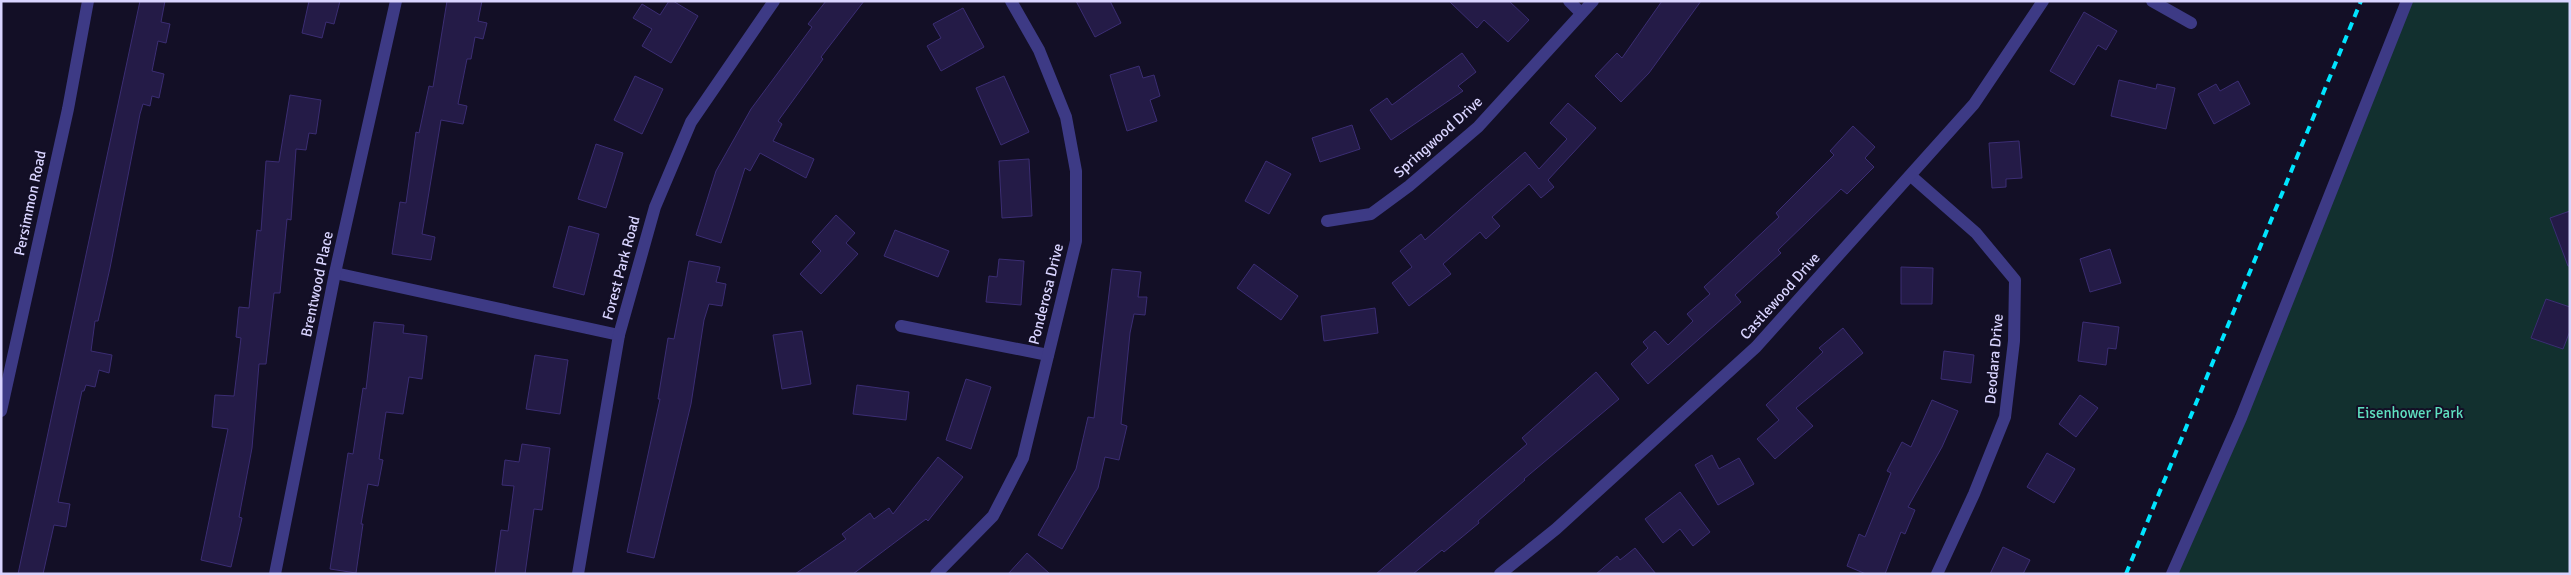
<svg xmlns="http://www.w3.org/2000/svg" width="2571" height="575" viewBox="0 0 2571 575" font-family="Signika,sans-serif">
<rect width="100%" height="100%" fill="#130f26"/>
<!-- green -->
<polygon fill="#12302f" points="2408,1 2570,1 2570,574 2171,574"/>
<!-- building -->
<g fill="#241b47" stroke="#3b2d73">
<polygon points="140,1 165,1 161,22 170,24 166,43 158,41 152,71 164,74 159,98 152,96 150,106 143,104 140,114 110,268 98,321 95,321 91,351 112,355 109,373 99,370 95,387 86,385 84,391 82,391 58,502 70,504 66,527 54,525 43,574 18,574"/>
<polygon points="309,1 340,1 334,24 326,22 322,38 302,33"/>
<polygon points="447,1 482,1 478,21 487,23 483,39 475,37 471,59 467,59 458,104 467,106 463,124 441,120 422,234 435,237 431,260 392,254 400,202 406,203 416,132 419,133 429,86 433,87"/>
<polygon points="669,1 673,1 698,16 671,63 642,46 652,29 633,18 642,4 660,15"/>
<polygon points="826,1 864,1 821,57 823,59 778,121 782,124 773,141 814,159 806,178 760,153 750,171 745,168 721,243 696,235 716,171 751,109 812,27 808,24"/>
<polygon points="1076,1 1110,1 1121,23 1095,37"/>
<polygon points="1449,1 1509,1 1529,20 1508,42 1484,20 1477,28"/>
<polygon points="1662,1 1701,1 1649,73 1621,102 1595,76 1617,53 1622,58"/>
<polygon points="963,8 984,47 941,71 927,46 941,38 933,24"/>
<polygon points="2084,12 2117,31 2106,50 2098,45 2074,85 2050,71"/>
<polygon points="1462,53 1476,72 1458,86 1463,91 1391,140 1370,110 1387,98 1392,105"/>
<polygon points="1139,66 1143,78 1154,75 1160,96 1150,100 1157,121 1127,131 1110,75"/>
<polygon points="635,76 663,89 642,134 614,120"/>
<polygon points="1004,76 1029,132 1001,145 976,88"/>
<polygon points="2119,80 2156,89 2157,84 2175,88 2166,129 2111,116"/>
<polygon points="2238,81 2250,104 2214,124 2198,94 2216,84 2220,91"/>
<polygon points="290,95 321,100 316,134 309,133 306,150 296,149 291,220 287,219 280,293 274,293 266,364 259,364 252,448 239,517 242,518 231,567 201,560 228,429 212,427 215,395 234,396 241,338 236,337 239,307 249,308 257,230 261,231 266,161 279,162"/>
<polygon points="1568,103 1596,128 1548,180 1554,187 1541,198 1529,184 1492,217 1500,226 1486,239 1480,232 1443,264 1451,274 1409,306 1392,283 1412,267 1400,251 1421,234 1425,240 1525,152 1539,169 1567,139 1550,123"/>
<polygon points="1352,125 1360,149 1320,162 1312,138"/>
<polygon points="1853,126 1875,147 1865,158 1874,167 1847,194 1841,189 1778,250 1781,253 1735,295 1741,302 1648,384 1631,364 1648,348 1643,342 1655,331 1668,345 1693,321 1687,314 1710,294 1704,287 1779,217 1776,213 1834,155 1830,151"/>
<polygon points="2019,141 2022,178 2006,179 2006,187 1992,188 1989,143"/>
<polygon points="596,144 623,153 606,208 578,199"/>
<polygon points="1029,159 1032,216 1002,218 999,161"/>
<polygon points="1266,161 1291,174 1269,214 1245,201"/>
<polygon points="2570,211 2570,266 2568,266 2550,218"/>
<polygon points="836,215 855,233 846,243 858,254 821,294 800,274 821,251 812,242"/>
<polygon points="569,226 599,234 584,295 553,287"/>
<polygon points="895,230 949,251 938,277 884,256"/>
<polygon points="2110,249 2121,283 2090,292 2080,259"/>
<polygon points="999,259 1024,261 1021,305 986,302 989,276 997,277"/>
<polygon points="689,261 720,267 716,282 726,284 722,306 709,304 704,320 691,404 654,558 627,552 660,399 658,399 668,338 674,339"/>
<polygon points="1254,264 1298,296 1281,320 1237,288"/>
<polygon points="1901,267 1933,268 1932,304 1901,304"/>
<polygon points="1112,269 1141,272 1138,297 1147,297 1145,315 1134,314 1130,333 1121,424 1127,426 1119,460 1105,457 1098,488 1062,549 1038,535 1076,469 1088,417 1094,418"/>
<polygon points="2546,299 2570,307 2570,331 2563,349 2531,338"/>
<polygon points="1375,308 1378,333 1324,341 1321,316"/>
<polygon points="374,322 404,325 403,333 427,336 422,379 409,377 403,414 386,412 379,459 383,460 378,486 368,484 361,524 363,524 356,573 330,569 348,453 353,454 363,388 366,389"/>
<polygon points="2083,322 2119,327 2116,349 2108,348 2106,365 2078,361"/>
<polygon points="1843,328 1863,353 1796,408 1813,426 1775,459 1757,439 1779,420 1766,405 1823,352 1819,348"/>
<polygon points="802,331 811,384 782,389 773,335"/>
<polygon points="1944,351 1974,355 1971,383 1941,379"/>
<polygon points="535,355 568,360 560,414 526,409"/>
<polygon points="1596,372 1619,399 1524,479 1525,480 1478,521 1479,523 1444,552 1442,550 1413,574 1376,574 1527,444 1522,438"/>
<polygon points="966,379 991,387 971,449 946,440"/>
<polygon points="857,385 909,392 906,420 853,414"/>
<polygon points="2080,395 2098,408 2076,437 2059,424"/>
<polygon points="1932,400 1958,411 1942,447 1908,507 1915,510 1905,534 1901,532 1885,574 1866,574 1847,566 1859,534 1865,537 1891,473 1887,471 1902,442 1911,447"/>
<polygon points="522,444 550,448 542,510 534,509 525,574 495,574 501,530 508,531 514,486 502,485 505,460 519,462"/>
<polygon points="2047,453 2075,469 2054,503 2027,487"/>
<polygon points="1712,455 1719,469 1739,458 1754,484 1718,505 1695,465"/>
<polygon points="938,457 963,477 928,521 926,519 853,574 795,574 846,539 842,534 870,513 874,519 889,508 893,514"/>
<polygon points="1680,492 1710,532 1693,546 1680,529 1663,543 1645,519"/>
<polygon points="2003,547 2030,560 2023,574 1990,574"/>
<polygon points="1635,548 1656,574 1596,574 1617,556 1620,560"/>
<polygon points="1027,553 1050,574 1008,574"/>
</g>
<g fill="none" stroke-linecap="round" stroke-linejoin="round">
<!-- minor -->
<g stroke="#3d3a85" stroke-width="12">
<polyline points="1569,1 1581,13"/>
<polyline points="2152,1 2191,23"/>
<polyline points="1911,176 1976,233 2015,280 2014,341 2005,417 1974,494 1937,574"/>
<polyline points="1327,221 1371,214 1409,186 1478,127 1593,1"/>
<polyline points="335,273 619,335"/>
<polyline points="901,326 1048,355"/>
<polyline points="1,411 68,109 88,1"/>
<polyline points="275,574 335,273 396,1"/>
<polyline points="578,574 619,335 655,207 691,122 774,1"/>
<polyline points="936,574 993,516 1023,458 1076,241 1076,171 1066,117 1039,50 1011,1"/>
<polyline points="1500,574 1556,529 1756,347 1974,104 2043,1"/>
<polyline points="2172,574 2241,418 2407,1"/>
</g>
<!-- rail -->
<polyline stroke="#00e5ff" stroke-width="4" stroke-dasharray="8 6" stroke-linecap="butt" points="2126,574 2361,1"/>
</g>
<g text-anchor="middle" dominant-baseline="central" stroke-width="4" stroke-linejoin="round" paint-order="stroke">
<!-- street labels -->
<g font-size="15" fill="#d9d4ff" stroke="#130f26">
<text transform="translate(1438 137) rotate(-42)">Springwood Drive</text>
<text transform="translate(30 203) rotate(-78)">Persimmon Road</text>
<text transform="translate(621 268) rotate(-75)">Forest Park Road</text>
<text transform="translate(317 284) rotate(-78)">Brentwood Place</text>
<text transform="translate(1046 294) rotate(-76)">Ponderosa Drive</text>
<text transform="translate(1780 296) rotate(-48)">Castlewood Drive</text>
<text transform="translate(1994 359) rotate(-85)">Deodara Drive</text>
</g>
<!-- park labels -->
<g font-size="15" fill="#5fe0c0" stroke="#130f26">
<text x="2410" y="413">Eisenhower Park</text>
</g>
</g>
<!-- border -->
<rect width="2571" height="575" fill="none" stroke="#d9d4ff" stroke-width="5"/>
</svg>
